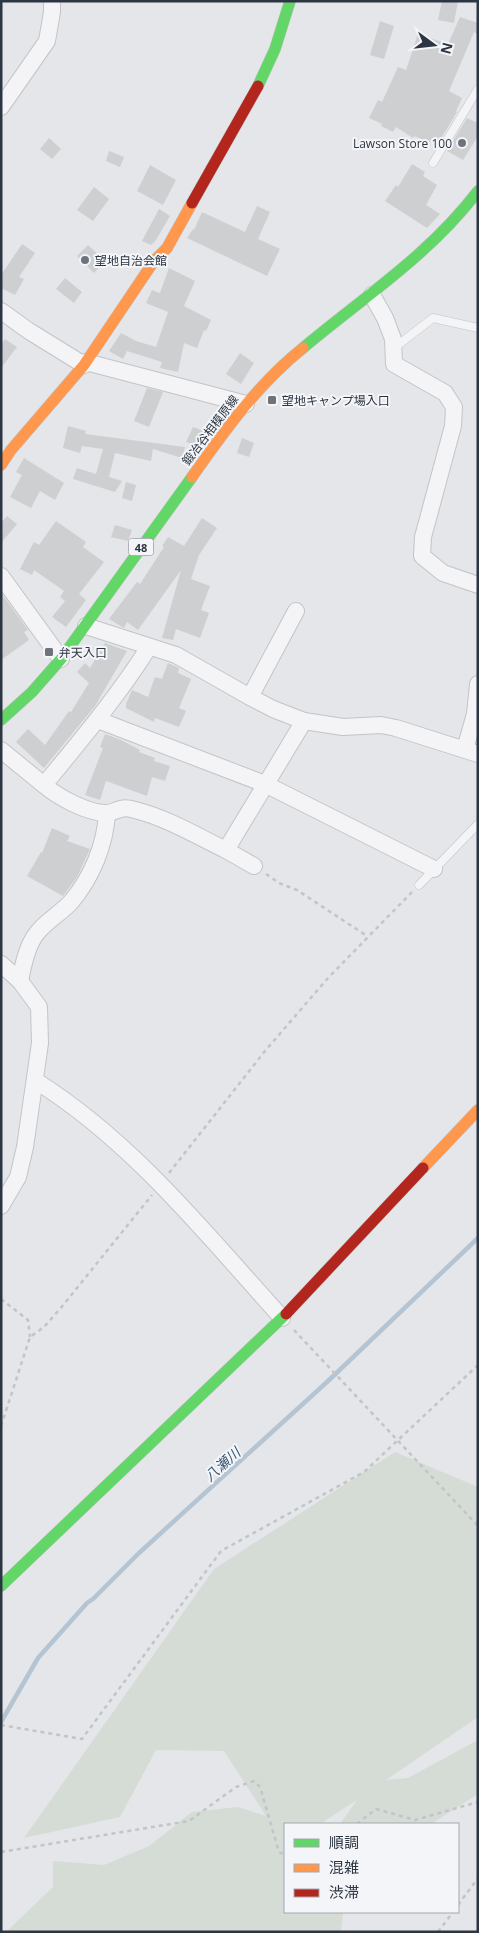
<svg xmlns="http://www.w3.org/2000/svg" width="479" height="1933" viewBox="0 0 479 1933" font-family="'Open Sans','Noto Sans JP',sans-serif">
<rect width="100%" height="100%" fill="#e4e6e9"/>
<!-- green -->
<polygon fill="#d5dcd5" points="395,1452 478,1487 478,1717 386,1780 408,1778 478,1740 478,1794 431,1824 340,1824 357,1800 320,1824 285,1824 285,1912 343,1912 341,1932 6,1932 53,1887 53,1861 104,1865 149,1846 192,1812 238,1807 266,1816 224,1751 156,1750 120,1817 24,1838 214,1569"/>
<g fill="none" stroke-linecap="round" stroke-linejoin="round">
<!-- stream -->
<polyline stroke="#b5c4d2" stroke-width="4.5" points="1,1722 38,1658 87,1603 93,1599 139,1553 327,1382 478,1238"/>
</g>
<!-- building -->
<g fill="#cdcfd1">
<polygon points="442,1 458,1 454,23 438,20"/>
<polygon points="460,17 478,23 478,34 474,32 449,91 462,98 456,111 457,112 437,145 414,136 413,138 396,127 393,132 381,126 382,124 369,118 378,100 382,102 398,67 406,70 418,34 448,44"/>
<polygon points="380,21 394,26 384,59 370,55"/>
<polygon points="467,118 478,123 478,136 463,160 447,151"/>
<polygon points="49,138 61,149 52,159 40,149"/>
<polygon points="109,151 124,157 120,167 106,161"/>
<polygon points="412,164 425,172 423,176 437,185 426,205 440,214 427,228 385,201 396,185 398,187"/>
<polygon points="150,165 176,180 163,205 137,191"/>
<polygon points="94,187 109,199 93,221 77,210"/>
<polygon points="257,206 270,212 258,239 280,249 267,276 187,238 193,229 194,230 202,212 245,232"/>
<polygon points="159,209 170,216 156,240 151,245 142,241"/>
<polygon points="22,244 35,253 19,277 24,279 15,295 1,288 1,275"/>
<polygon points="88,245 105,261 94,273 77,256"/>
<polygon points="169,268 195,281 184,306 211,320 206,331 204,330 197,348 184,343 178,372 160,368 162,362 127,351 123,359 109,351 121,333 136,341 156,347 168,312 146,303 152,290 160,293"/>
<polygon points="65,278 82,292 74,303 56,289"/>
<polygon points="5,339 17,347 1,368 1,345"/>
<polygon points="240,353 254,363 241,384 226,374"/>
<polygon points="147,388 163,392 149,427 134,421"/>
<polygon points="68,426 86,431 85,434 185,447 182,458 153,449 151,461 115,453 109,477 122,481 115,492 73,479 77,468 96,474 103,449 82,446 80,453 63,448"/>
<polygon points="193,427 206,432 195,448 195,445 186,442"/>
<polygon points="242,438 254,443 249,457 237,453"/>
<polygon points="24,458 64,483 55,500 40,491 31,508 10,497 22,475 16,472"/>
<polygon points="126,482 136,485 132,501 122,498"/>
<polygon points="7,516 17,524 1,543 1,523"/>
<polygon points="202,518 217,528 199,555 191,579 210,586 201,610 209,613 200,638 176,629 173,640 162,638 181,570 138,630 127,622 124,628 109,619 137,582 140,584 164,547 162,546 168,537 184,546"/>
<polygon points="56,521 86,542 83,547 104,562 79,594 86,600 66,627 52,617 65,601 60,597 64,591 34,570 32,575 20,569 34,542 39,545"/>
<polygon points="115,525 132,530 128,541 111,537"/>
<polygon points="1,593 28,630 24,632 29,640 1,660"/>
<polygon points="105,643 127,651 95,706 44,768 16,742 28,729 45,745 69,711 71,712 89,683 77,672 85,663 90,668"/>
<polygon points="168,663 179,668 178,673 191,679 179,708 186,711 179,727 155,718 154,722 126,708 126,704 132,690 148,697 155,677 162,679"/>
<polygon points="105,734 121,740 140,750 139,752 155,758 154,761 170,766 165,781 152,777 147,796 106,781 100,800 85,795 103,748 100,747"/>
<polygon points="52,828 70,836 67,841 90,849 77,877 63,896 27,876 41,852 42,853"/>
</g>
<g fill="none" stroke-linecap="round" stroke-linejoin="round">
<!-- lane casing -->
<g stroke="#c2c4c7" stroke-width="9">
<g id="lane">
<polyline points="433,163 478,89"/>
<polyline points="394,348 433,318 478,328"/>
<polyline points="419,885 478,824"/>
</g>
</g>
<!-- street casing -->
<g stroke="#c2c4c7" stroke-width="18">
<g id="street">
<polyline points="1,107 47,41 52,12 52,1"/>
<polyline points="372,295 385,318 393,339 394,364 445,393 454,407 453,426 423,537 422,556 443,573 478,585"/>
<polyline points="1,311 29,331 84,365"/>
<polyline points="86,362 246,404"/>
<polyline points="1,576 61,659"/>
<polyline points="86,626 176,655 250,697 273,709 304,721 343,727 381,725 396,728 478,754"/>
<path d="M149 647C118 696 81 740 44 785 58 797 87 813 106 813 117 813 118 805 135 810 167 818 197 836 226 850L304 721"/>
<polyline points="250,697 296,611"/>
<polyline points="98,720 265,784 434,869"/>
<polyline points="465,749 475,714 478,684"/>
<polyline points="1,750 44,785"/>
<polyline points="226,850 254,866"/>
<polyline points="1,964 20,981"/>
<path d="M36 1081C133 1142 206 1234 282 1318"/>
<path d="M1 1206 18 1177 25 1147 40 1043 39 1007 20 981C23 966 27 945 37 933 46 921 61 913 71 902 92 877 105 845 107 814"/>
</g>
</g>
<!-- fast casing -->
<g stroke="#c2c4c7" stroke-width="12">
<g id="fast">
<polyline points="258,86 275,49 290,1"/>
<path d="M303 348C365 296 428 256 478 191"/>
<polyline points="1,720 32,692 61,659 192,477"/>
<polyline points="1,1586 286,1314"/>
</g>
</g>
<!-- slow casing -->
<g stroke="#c2c4c7" stroke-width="12">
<g id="slow">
<polyline points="1,465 11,450 84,365 154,261 167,248 192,203"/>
<path d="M192 477C225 430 258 384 303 348"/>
<polyline points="423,1168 478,1110"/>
</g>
</g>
<!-- jam casing -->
<g stroke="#c2c4c7" stroke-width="12">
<g id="jam">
<polyline points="192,203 258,86"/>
<polyline points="286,1314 423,1168"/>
</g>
</g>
<!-- path -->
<g stroke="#c2c5c8" stroke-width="2.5" stroke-dasharray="4 4" stroke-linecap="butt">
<polyline points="266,874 279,883 297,890 367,936"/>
<polyline points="169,1173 265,1051 328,978 412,892"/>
<polyline points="1,1299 28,1320 30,1337"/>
<polyline points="294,1330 478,1526"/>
<polyline points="1,1426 30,1337 44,1327 60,1309 152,1195"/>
<polyline points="1,1725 82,1739 221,1551 364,1472 478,1365"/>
<polyline points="357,1824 376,1809 415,1820 478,1802"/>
<polyline points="1,1852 189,1821 236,1787 254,1781 260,1787 279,1852 285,1855"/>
<polyline points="458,1905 478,1878"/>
<polyline points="438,1932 453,1912"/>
</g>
<!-- lane -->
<use href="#lane" stroke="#f4f4f6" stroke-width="8"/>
<!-- street -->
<use href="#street" stroke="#f4f4f6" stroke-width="16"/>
<!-- fast -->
<use href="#fast" stroke="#63d668" stroke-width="11"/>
<!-- slow -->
<use href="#slow" stroke="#ff974d" stroke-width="11"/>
<!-- jam -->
<use href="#jam" stroke="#b3261e" stroke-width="11"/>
</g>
<!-- markers -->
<g fill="#6c737c" stroke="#f3f5f8" stroke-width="2">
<circle cx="462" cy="143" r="5"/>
<circle cx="85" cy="260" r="5"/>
<rect x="267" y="395" width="10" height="10" rx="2.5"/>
<rect x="44" y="647" width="10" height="10" rx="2.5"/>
</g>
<g text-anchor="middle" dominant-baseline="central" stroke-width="4" stroke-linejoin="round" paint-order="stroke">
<!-- shield labels -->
<rect fill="#f3f5f8" stroke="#686f79" stroke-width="1" x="128.5" y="538.5" width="25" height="17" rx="4"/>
<g font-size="11" font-weight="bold" fill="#2c3542">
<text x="141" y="547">48</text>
</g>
<!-- poi labels -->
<g font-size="12" fill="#2c3542" stroke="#f3f5f8" text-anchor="start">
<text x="452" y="143" text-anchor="end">Lawson Store 100</text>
<text x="95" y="260">望地自治会館</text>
<text x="282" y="400">望地キャンプ場入口</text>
<text x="59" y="652">弁天入口</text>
</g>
<!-- street labels -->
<g font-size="12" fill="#2c3542" stroke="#f3f5f8">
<text transform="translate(210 430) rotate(-53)">鍛冶谷相模原線</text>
</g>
<!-- water labels -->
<g font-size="14" font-style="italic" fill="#385573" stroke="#f3f5f8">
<text transform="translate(222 1464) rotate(-42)">八瀬川</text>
</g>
</g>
<!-- border -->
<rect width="479" height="1933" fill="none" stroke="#2c3542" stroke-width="5"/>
<!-- legend -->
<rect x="284" y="1823" width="175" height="90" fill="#f3f5f8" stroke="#a3a8af"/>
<rect x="294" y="1839" width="25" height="8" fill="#63d668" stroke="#a3a8af"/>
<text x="329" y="1848" font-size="15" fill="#2c3542">順調</text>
<rect x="294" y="1864" width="25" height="8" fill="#ff974d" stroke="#a3a8af"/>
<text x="329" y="1873" font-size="15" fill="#2c3542">混雑</text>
<rect x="294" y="1889" width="25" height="8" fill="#b3261e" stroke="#a3a8af"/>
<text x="329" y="1898" font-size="15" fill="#2c3542">渋滞</text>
<!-- north arrow -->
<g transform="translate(434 45) rotate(105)" stroke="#f3f5f8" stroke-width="4" paint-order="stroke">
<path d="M0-4L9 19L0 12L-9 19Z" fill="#2c3542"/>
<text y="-8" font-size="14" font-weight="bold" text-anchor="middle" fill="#2c3542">N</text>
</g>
</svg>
